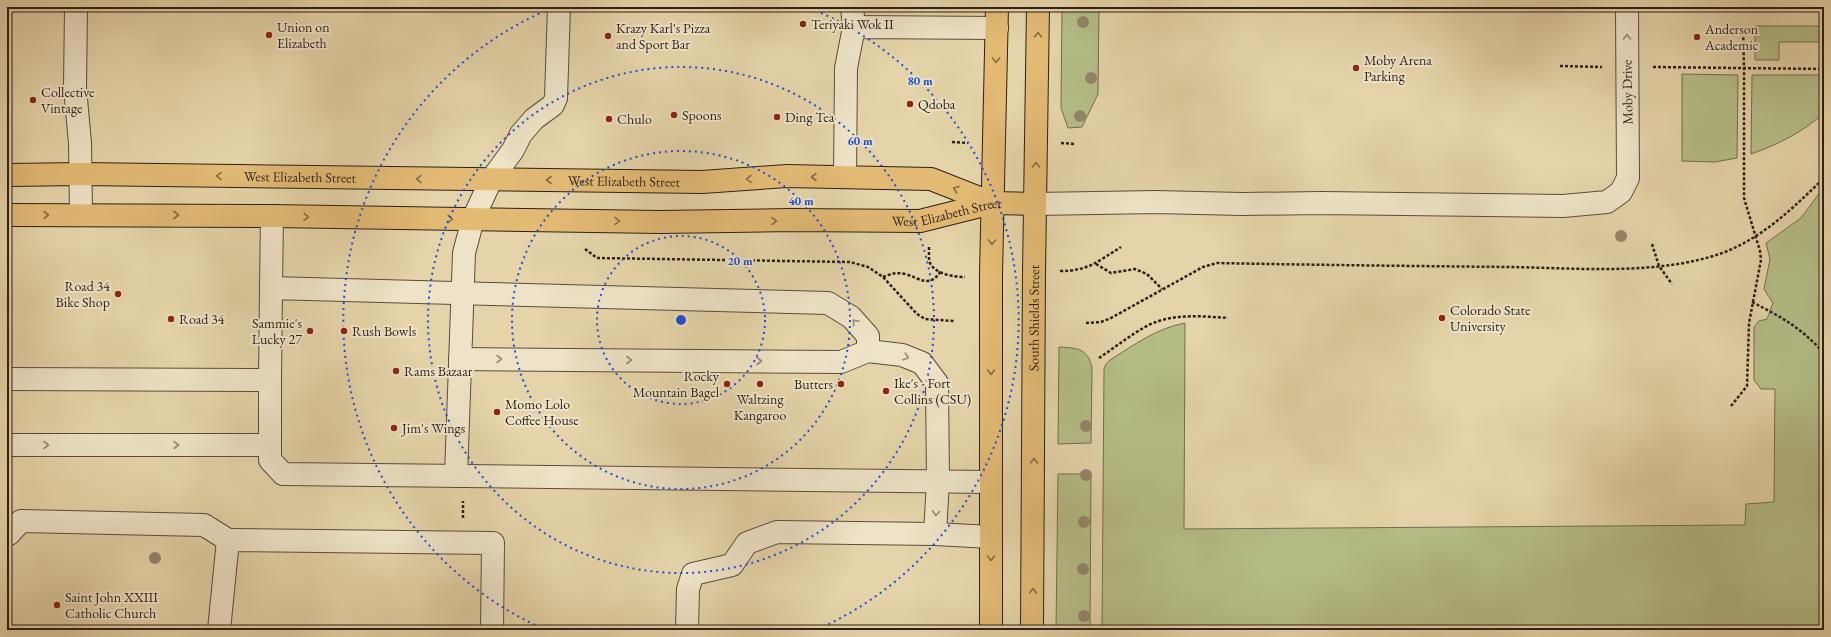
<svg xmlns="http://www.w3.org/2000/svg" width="1831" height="637" viewBox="0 0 1831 637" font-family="'EB Garamond',serif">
<rect width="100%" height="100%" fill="#e5d4a9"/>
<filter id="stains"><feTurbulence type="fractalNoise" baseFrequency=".005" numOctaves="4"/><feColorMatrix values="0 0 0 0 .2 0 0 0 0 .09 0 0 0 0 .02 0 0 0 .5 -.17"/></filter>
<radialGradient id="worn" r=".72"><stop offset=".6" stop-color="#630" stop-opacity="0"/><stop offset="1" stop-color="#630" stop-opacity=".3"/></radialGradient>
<!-- grass -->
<g fill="#b5bd87" stroke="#706e50">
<polygon points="1062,7 1099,7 1098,94 1082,127 1068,128 1061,108"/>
<polygon points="1755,26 1824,26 1824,42 1779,42 1779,60 1755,60"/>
<polygon points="1682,74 1738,75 1737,158 1715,162 1682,161"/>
<path d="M1752 75H1824V113C1801 133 1779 144 1751 154Z"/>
<path d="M1824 187V630H1102L1104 369 1106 364 1110 360C1134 345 1157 328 1185 323L1184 529 1745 525 1746 504 1774 502 1775 389H1761L1754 380V327L1759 321 1767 319 1773 303 1764 289 1770 259 1766 243 1801 218Z"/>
<path d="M1059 347C1077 348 1088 348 1092 368L1091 443 1058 444Z"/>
<polygon points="1058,474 1091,474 1090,630 1056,630"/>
</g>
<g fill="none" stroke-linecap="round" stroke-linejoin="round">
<!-- minor casing -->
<g stroke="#5a4c3d" stroke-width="24">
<g id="minor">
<polyline points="76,7 75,88 80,143 81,215"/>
<polyline points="852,7 854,27"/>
<polyline points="845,177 846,68 854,27 997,28"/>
<polyline points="1035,204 1156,202 1242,204 1321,203 1563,206 1607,202 1621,192 1628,178 1627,7"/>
<polyline points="271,288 272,216"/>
<polyline points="868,351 902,355 922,363 937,383 938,481 935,534"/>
<polyline points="7,379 270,380 271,288 828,303 851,317 868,336 868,351 841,362 460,359"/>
<polyline points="270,380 270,460 283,474 991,482"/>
<polyline points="7,445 270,445"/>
<polyline points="456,476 464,253 473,219 491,180 513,150 521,134 534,119 553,105 556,98 559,7"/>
<polyline points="9,534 21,521 204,525 228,540"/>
<polyline points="219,630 228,540 493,543 492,630"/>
<polyline points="687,630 688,589 693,574 732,565 747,543 777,532 935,534 991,537"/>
</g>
</g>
<!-- major casing -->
<g stroke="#2c1f19" stroke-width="24">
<g id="major">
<path id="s1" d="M7 175 81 174 702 182 787 176 931 179 992 203"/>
<path id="s2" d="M7 215 272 216 660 222 790 220 920 221 992 203 1035 204"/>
<polyline points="991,630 991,274 997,7"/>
<path id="s3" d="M1032 630 1034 272 1038 7"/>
</g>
</g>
<!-- path -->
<g stroke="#2c1f19" stroke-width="2.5" stroke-dasharray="3 2" stroke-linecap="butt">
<polyline points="1560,66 1602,67"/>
<polyline points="1653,67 1824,69"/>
<polyline points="952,142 968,143"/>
<polyline points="1061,143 1075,144"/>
<polyline points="1652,244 1659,266 1672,284"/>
<path d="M929 247C929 251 929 256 929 260 932 274 954 277 965 277"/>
<polyline points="585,249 597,258 850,262 868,267 883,277 917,314 925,319 954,321"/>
<polyline points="1096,264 1111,273 1135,269 1147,274 1162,289"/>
<path d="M1060 271C1089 271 1098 261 1121 247"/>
<path d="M883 277C890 274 897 272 905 274 920 278 929 289 941 271"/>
<path d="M1752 302C1783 318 1800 327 1824 353"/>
<path d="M1086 323 1101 322 1111 318 1203 267 1217 263C1315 265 1413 266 1510 267 1579 268 1660 276 1725 252 1765 236 1794 207 1824 178"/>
<path d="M1099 358C1114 348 1129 336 1145 327 1170 313 1200 316 1228 318"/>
<polyline points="1731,406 1747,386 1749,323 1761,260 1760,251 1744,198 1744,69 1743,26"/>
<polyline points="463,518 463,501"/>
</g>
<!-- minor -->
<use href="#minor" stroke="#eee3c7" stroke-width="22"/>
<!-- major -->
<use href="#major" stroke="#e2ba74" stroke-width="22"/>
</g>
<!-- trees -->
<g fill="#928669">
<circle cx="1083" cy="22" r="6"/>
<circle cx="1091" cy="78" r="6"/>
<circle cx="1080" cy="116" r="6"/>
<circle cx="1621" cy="236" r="6"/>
<circle cx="1086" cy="426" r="6"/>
<circle cx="1086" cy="475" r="6"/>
<circle cx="1084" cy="522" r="6"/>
<circle cx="155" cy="558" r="6"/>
<circle cx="1083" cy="569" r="6"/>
<circle cx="1084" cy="616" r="6"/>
</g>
<!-- one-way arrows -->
<defs><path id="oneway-chevron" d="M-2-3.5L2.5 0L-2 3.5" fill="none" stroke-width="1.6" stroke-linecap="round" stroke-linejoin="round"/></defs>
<g stroke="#876c46">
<use href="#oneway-chevron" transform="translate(1038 35) rotate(-90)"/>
<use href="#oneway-chevron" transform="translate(996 60) rotate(92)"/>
<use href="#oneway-chevron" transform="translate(1036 165) rotate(-88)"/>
<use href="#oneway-chevron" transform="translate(219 176) rotate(-179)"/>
<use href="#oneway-chevron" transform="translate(814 177) rotate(-180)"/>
<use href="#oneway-chevron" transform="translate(419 179) rotate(-179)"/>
<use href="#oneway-chevron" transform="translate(749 179) rotate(176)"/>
<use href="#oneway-chevron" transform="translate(549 180) rotate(-180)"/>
<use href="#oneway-chevron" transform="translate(956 189) rotate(-159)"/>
<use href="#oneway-chevron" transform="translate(46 215)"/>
<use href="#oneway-chevron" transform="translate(176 215)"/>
<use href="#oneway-chevron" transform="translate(306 217) rotate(1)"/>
<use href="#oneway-chevron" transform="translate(450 219) rotate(1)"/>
<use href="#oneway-chevron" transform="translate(617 221) rotate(1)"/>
<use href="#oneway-chevron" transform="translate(774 221) rotate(-1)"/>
<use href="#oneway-chevron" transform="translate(992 242) rotate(91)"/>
<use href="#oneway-chevron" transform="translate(991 372) rotate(90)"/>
<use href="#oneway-chevron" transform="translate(1034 461) rotate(-90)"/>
<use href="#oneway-chevron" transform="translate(991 558) rotate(90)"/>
<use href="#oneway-chevron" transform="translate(1033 591) rotate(-89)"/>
</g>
<g stroke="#978b79">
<use href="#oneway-chevron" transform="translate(1627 37) rotate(-90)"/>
<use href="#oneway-chevron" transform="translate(855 322) rotate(-131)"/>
<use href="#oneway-chevron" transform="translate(906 357) rotate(18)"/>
<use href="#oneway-chevron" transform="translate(499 359)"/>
<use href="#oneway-chevron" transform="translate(629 360)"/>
<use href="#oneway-chevron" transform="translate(759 361)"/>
<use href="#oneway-chevron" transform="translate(46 445)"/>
<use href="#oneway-chevron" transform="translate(176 445)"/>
<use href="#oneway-chevron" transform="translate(936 513) rotate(94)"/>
</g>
<!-- distance rings -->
<g fill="none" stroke="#1d4ed8" stroke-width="2" stroke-dasharray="2 4">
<circle cx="681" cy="320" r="84"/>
<circle cx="681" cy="320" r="169"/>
<circle cx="681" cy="320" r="253"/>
<path d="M546 630A338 338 0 0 1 552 8M810 8A338 338 0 0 1 816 630"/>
</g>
<!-- markers -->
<g fill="#8f2418" stroke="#eee3c7" stroke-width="1.5">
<circle cx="803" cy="24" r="4"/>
<circle cx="269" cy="35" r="4"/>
<circle cx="608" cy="36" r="4"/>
<circle cx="1697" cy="37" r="4"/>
<circle cx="1356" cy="68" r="4"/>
<circle cx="33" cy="100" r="4"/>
<circle cx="910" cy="104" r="4"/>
<circle cx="674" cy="115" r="4"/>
<circle cx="777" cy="117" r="4"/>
<circle cx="609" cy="119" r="4"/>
<circle cx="118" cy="294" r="4"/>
<circle cx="1442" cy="318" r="4"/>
<circle cx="171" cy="319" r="4"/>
<circle cx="310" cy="331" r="4"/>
<circle cx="344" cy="331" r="4"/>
<circle cx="396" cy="371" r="4"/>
<circle cx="727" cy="384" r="4"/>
<circle cx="760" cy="384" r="4"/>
<circle cx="841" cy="384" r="4"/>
<circle cx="886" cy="391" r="4"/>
<circle cx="497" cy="412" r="4"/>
<circle cx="394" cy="428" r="4"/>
<circle cx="57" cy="605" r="4"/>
</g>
<g text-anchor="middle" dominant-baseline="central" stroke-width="4" stroke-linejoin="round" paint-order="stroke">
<!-- poi labels -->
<g font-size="14" fill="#2c1f19" stroke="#eee3c7" text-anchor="start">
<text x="811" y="24">Teriyaki Wok II</text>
<text x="277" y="27">Union on<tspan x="277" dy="16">Elizabeth</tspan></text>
<text x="616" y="28">Krazy Karl's Pizza<tspan x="616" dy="16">and Sport Bar</tspan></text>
<text x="1705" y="29">Anderson<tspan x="1705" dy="16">Academic</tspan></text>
<text x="1364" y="60">Moby Arena<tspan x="1364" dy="16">Parking</tspan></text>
<text x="41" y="92">Collective<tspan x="41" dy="16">Vintage</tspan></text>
<text x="918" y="104">Qdoba</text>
<text x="682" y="115">Spoons</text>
<text x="785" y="117">Ding Tea</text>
<text x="617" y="119">Chulo</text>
<text x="110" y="286" text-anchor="end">Road 34<tspan x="110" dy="16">Bike Shop</tspan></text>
<text x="1450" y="310">Colorado State<tspan x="1450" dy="16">University</tspan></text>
<text x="179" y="319">Road 34</text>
<text x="302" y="323" text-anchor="end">Sammie's<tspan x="302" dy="16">Lucky 27</tspan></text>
<text x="352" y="331">Rush Bowls</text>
<text x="404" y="371">Rams Bazaar</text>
<text x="719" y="376" text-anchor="end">Rocky<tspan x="719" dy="16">Mountain Bagel</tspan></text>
<text x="894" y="383">Ike's - Fort<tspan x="894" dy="16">Collins (CSU)</tspan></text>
<text x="833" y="384" text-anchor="end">Butters</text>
<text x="760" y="399" text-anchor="middle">Waltzing<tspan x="760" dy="16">Kangaroo</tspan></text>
<text x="505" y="404">Momo Lolo<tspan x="505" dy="16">Coffee House</tspan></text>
<text x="402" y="428">Jim's Wings</text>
<text x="65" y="597">Saint John XXIII<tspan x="65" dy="16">Catholic Church</tspan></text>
</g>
<!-- street labels -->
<g font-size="14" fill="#2c1f19" stroke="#eee3c7">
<text transform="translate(1627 92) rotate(-91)">Moby Drive</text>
<text stroke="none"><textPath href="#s1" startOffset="293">West Elizabeth Street</textPath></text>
<text stroke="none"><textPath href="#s1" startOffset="617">West Elizabeth Street</textPath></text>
<text stroke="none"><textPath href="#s2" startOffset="941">West Elizabeth Street</textPath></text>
<text stroke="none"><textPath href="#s3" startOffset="312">South Shields Street</textPath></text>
</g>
</g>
<circle cx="681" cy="320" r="6" fill="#1d4ed8" stroke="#eee3c7" stroke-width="2"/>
<g font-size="12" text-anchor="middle" font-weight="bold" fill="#1d4ed8" stroke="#eee3c7" stroke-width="4" stroke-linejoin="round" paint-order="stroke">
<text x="920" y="85">80 m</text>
<text x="860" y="145">60 m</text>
<text x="801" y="205">40 m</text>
<text x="740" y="265">20 m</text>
</g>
<!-- margin -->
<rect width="1831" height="637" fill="none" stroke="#e5d4a9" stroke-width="24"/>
<rect x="8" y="8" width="1815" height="621" fill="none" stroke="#2c1f19" stroke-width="2"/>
<rect x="12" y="12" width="1807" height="613" fill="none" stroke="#2c1f19"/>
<rect width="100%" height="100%" filter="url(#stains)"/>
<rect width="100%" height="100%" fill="url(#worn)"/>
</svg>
